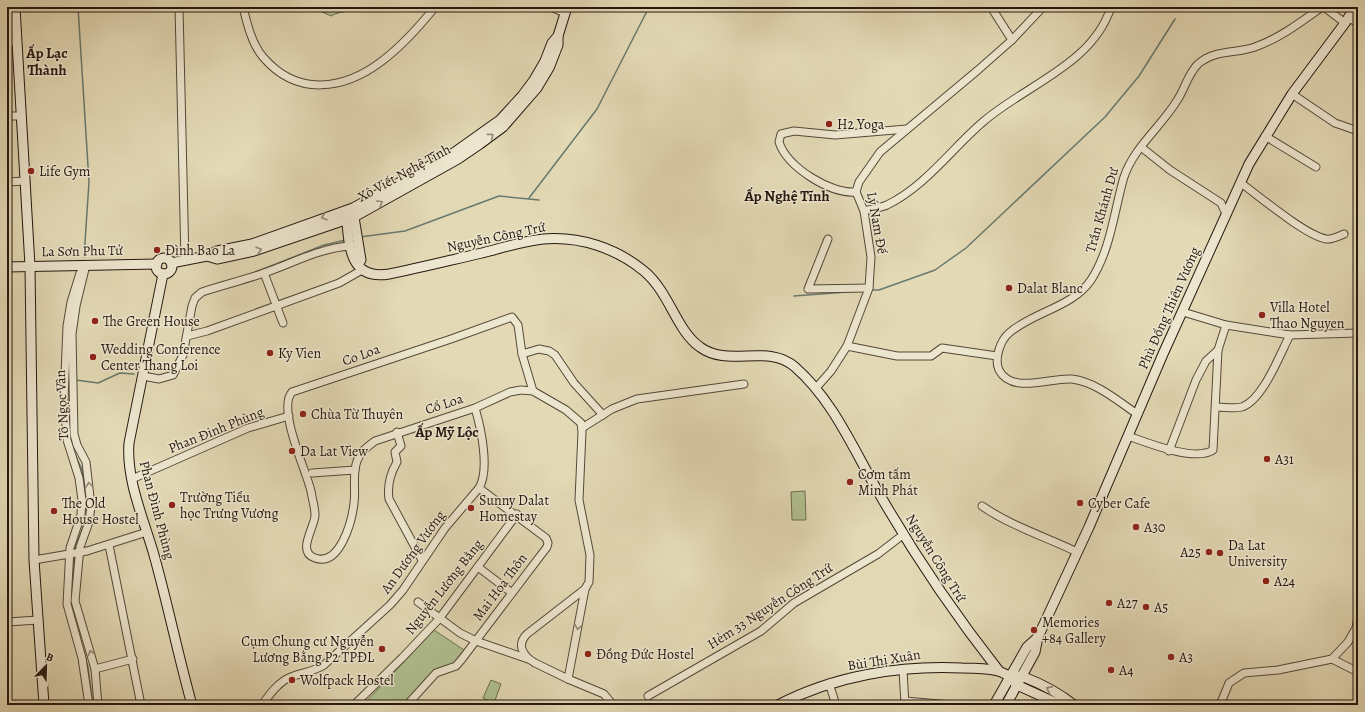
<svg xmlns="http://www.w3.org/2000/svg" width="1365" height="712" viewBox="0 0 1365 712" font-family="Alegreya,serif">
<rect width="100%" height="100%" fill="#e3d9b5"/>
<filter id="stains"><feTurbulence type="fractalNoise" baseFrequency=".005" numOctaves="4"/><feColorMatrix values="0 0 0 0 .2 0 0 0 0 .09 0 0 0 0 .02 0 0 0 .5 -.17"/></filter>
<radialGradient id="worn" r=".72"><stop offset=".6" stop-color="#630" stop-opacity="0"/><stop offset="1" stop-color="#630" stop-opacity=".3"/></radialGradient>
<!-- green -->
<g fill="#b1c090" stroke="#6b6c50">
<path d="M319 7H370C358 13 342 9 331 16L320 11Z"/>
<polygon points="805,491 806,520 792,520 791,492"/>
<polygon points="434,630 464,650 454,663 434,670 402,705 363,705"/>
<polygon points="491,680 501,684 494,703 483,698"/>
</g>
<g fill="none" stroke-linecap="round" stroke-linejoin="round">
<!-- stream -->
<g stroke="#68796d" stroke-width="1.5">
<polyline points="78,7 89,182 84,257"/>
<polyline points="529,198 597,109 646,13 646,7"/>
<polyline points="360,237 405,231 499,196 539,200"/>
<polyline points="248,275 324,245 346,240"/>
<polyline points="872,290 879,290 935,270 966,248 1105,117 1139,76 1175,19"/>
<polyline points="794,296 847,292"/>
<polyline points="188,309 191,299"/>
<polyline points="69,373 70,433"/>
<polyline points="76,380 98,383 120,373 134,374"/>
<polyline points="74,452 82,470 85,495"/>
<polyline points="74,551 83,528 85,503"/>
<polyline points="74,555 74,577"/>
<polyline points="71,607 73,583"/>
<polyline points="80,639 88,667 92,698"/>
</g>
<!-- street casing -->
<g stroke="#544838" stroke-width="9">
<g id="street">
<polyline points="179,7 185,261"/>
<path d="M243 7C247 24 252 44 263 57 297 97 344 90 382 61 403 45 419 27 435 7"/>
<polyline points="551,7 565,13"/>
<polyline points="991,7 1012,40"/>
<polyline points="1324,7 1345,23"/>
<polyline points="1349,18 1358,23"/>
<polyline points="7,42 17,41"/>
<polyline points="1292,94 1335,123 1358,131"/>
<polyline points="7,116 21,116"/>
<polyline points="1265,136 1316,167"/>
<polyline points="1141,147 1170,170 1221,203 1226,214"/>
<polyline points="7,182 25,181"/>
<path d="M1241 183C1260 197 1305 235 1326 239 1332 240 1339 236 1344 234"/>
<path d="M856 192C830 194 787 167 779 142L781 134 794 131 835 135 907 129"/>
<path d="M864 211C871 209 880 208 887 205 926 186 952 148 984 121 1026 85 1093 64 1111 7"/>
<polyline points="828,239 808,289 869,288"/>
<polyline points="86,265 76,306 72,334 74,434 77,445 86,462 91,506 89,522 80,547 75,601 95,669 98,705"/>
<polyline points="80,273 71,302 67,326 64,399 67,440 79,478 82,500 81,515 70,548 67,604 82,658 89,705"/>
<polyline points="264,273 283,323"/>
<polyline points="1183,312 1226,325 1290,335 1358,333"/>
<polyline points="187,336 207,331 339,283 362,270"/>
<polyline points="847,346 897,356 931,356 942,348 997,356"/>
<polyline points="522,354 539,349 549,351 555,355 574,383 603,415"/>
<path d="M143 376 159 379 173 375 183 355 192 306 195 298 202 292C223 285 244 280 264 273 293 263 320 248 350 246"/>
<polyline points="816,388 831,371 847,346 869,288 871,257 864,211 856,192 859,182 880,152 978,70 1012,40 1043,7"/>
<path d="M533 391 522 354 518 325 512 317 451 339 292 392C277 409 306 470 311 491 312 499 315 507 315 515 315 527 296 552 315 558 340 567 352 521 354 503 356 489 352 475 357 461 360 452 367 447 375 441L475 408 510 392 521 390 533 391 566 410 581 423 582 432 579 500 590 555 589 582 585 589 527 634C516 645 523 656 535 663L568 679 604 694 613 705"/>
<path d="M1216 407C1224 407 1234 409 1242 407 1263 400 1280 354 1290 335"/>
<path d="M1137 414C1118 401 1096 382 1072 379 1051 377 1012 395 999 370 994 359 1000 341 1009 333 1033 312 1073 307 1091 280 1111 249 1114 211 1124 177 1134 147 1162 126 1178 99 1185 88 1188 74 1198 64 1215 49 1236 54 1255 47 1280 38 1301 22 1322 7"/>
<polyline points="582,428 612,409 637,399 744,384"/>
<path d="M397 432 401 446 395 452 397 462C390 474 387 485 389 499L422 560"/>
<path d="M1128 436C1148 443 1195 462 1213 450L1218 350 1226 325"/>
<polyline points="1169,451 1196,380 1206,361 1218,350"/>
<polyline points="312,473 355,470"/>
<polyline points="132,479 248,428 289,416"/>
<path d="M982 506C1011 526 1046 537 1077 552"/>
<polyline points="109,545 141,705"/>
<polyline points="34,560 87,551 147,532"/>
<polyline points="478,567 512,593"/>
<polyline points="418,602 460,633 476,641 528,659"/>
<polyline points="7,622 38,620"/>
<polyline points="1332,659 1358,672"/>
<polyline points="95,669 133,659"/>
<polyline points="903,670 905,705"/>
<polyline points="568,679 585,589"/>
<polyline points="829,683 836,705"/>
<polyline points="648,696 761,631 794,603 878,554 904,534"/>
<polyline points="905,701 951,705"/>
<path d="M262 705C269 695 279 681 291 677 303 672 313 672 324 665L390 605 403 590 445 528 479 488C490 470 481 428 475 408"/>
<polyline points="354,705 402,658 439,619 517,514"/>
<polyline points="407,705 436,673 456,666 462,659 547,547 548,543 546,538 479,488"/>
<polyline points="1220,705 1229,683 1244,673 1278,670 1332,659 1348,642 1356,628 1358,617"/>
</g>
</g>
<!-- secondary casing -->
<g stroke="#25170f" stroke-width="11">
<g id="secondary">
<polyline points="15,7 30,266 34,560 44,705"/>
<path d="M346 211C349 241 347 281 389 274 420 268 451 260 482 253 502 248 523 241 543 239 580 236 616 248 644 271 670 293 676 330 700 347 728 368 768 343 795 367 834 401 854 451 880 495 915 556 955 615 999 671"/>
<polyline points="353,211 361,260 358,264"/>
<polyline points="207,256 217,259 254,251 354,217 458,159 480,144 503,127 537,88 549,68 558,45 558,36 567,7"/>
<circle cx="164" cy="266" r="8"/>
<polyline points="171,263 207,256 217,251 252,244 353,208 455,152 500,120 522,96 534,80 545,61 552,43 558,36"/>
<polyline points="7,267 157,264"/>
<path d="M163 274 129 443C126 480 144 520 154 555 168 605 178 655 192 705"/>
<polyline points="1013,681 1017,685 1061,705"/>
<path d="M778 705C834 676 899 665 962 668 973 668 986 668 998 671 1002 672 1005 674 1009 676 1014 677 1019 675 1024 677 1042 684 1059 693 1074 705"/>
<polyline points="994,705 1027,647 1038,637"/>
<polyline points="1006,705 1035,652 1038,637 1089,527 1163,354 1249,164 1292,94 1345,23 1355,7"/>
</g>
</g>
<!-- street -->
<use href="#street" stroke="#ede6cf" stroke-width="7"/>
<!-- secondary -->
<use href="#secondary" stroke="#ede6cf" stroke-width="9"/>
</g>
<!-- one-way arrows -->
<defs><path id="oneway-chevron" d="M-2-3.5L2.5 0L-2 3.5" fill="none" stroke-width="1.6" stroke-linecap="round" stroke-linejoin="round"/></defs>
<g stroke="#938979">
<use href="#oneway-chevron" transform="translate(491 136) rotate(-37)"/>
<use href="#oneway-chevron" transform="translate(380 203) rotate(-30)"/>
<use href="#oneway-chevron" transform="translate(324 217) rotate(161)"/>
<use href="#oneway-chevron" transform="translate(259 250) rotate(-16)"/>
<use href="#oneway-chevron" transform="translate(89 485) rotate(-95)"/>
<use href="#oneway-chevron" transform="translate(578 627) rotate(101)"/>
<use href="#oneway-chevron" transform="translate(91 653) rotate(-104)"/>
<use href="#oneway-chevron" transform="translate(1049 689) rotate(-154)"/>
</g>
<!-- markers -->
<g fill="#8f2418" stroke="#ede6cf" stroke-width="1.5">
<circle cx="829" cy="124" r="4"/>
<circle cx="31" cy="171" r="4"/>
<circle cx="157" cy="250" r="4"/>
<circle cx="1009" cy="288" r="4"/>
<circle cx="1262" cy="315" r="4"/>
<circle cx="95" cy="321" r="4"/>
<circle cx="270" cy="353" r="4"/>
<circle cx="93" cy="357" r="4"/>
<circle cx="303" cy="414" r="4"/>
<circle cx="292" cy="451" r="4"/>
<circle cx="1267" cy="459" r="4"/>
<circle cx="850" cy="482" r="4"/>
<circle cx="1080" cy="503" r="4"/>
<circle cx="172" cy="505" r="4"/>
<circle cx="471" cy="508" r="4"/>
<circle cx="54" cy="511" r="4"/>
<circle cx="1136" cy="527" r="4"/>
<circle cx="1209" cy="552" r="4"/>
<circle cx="1220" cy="553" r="4"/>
<circle cx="1266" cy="581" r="4"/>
<circle cx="1109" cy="603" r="4"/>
<circle cx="1146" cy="607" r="4"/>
<circle cx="1034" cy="630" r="4"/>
<circle cx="382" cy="649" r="4"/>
<circle cx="588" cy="654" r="4"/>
<circle cx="1171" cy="657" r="4"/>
<circle cx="1111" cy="670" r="4"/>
<circle cx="292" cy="680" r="4"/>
</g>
<g text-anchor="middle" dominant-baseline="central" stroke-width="3" stroke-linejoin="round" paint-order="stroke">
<!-- poi labels -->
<g font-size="14" fill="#25170f" stroke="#ede6cf" text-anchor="start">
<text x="837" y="124">H2 Yoga</text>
<text x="39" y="171">Life Gym</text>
<text x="165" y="250">Đình Bao La</text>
<text x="1017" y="288">Dalat Blanc</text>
<text x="1270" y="307">Villa Hotel<tspan x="1270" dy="16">Thao Nguyen</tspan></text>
<text x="103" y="321">The Green House</text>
<text x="101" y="349">Wedding Conference<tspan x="101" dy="16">Center Thang Loi</tspan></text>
<text x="278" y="353">Ky Vien</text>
<text x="311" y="414">Chùa Từ Thuyên</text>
<text x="300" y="451">Da Lat View</text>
<text x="1275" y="459">A31</text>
<text x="858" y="474">Cơm tấm<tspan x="858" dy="16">Minh Phát</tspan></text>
<text x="180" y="497">Trường Tiểu<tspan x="180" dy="16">học Trưng Vương</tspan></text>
<text x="479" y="500">Sunny Dalat<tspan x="479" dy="16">Homestay</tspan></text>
<text x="62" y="503">The Old<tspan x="62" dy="16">House Hostel</tspan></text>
<text x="1088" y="503">Cyber Cafe</text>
<text x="1144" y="527">A30</text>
<text x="1228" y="545">Da Lat<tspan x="1228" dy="16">University</tspan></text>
<text x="1201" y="552" text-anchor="end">A25</text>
<text x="1274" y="581">A24</text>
<text x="1117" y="603">A27</text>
<text x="1154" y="607">A5</text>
<text x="1042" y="622">Memories<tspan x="1042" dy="16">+84 Gallery</tspan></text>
<text x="374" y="641" text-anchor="end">Cụm Chung cư Nguyễn<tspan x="374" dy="16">Lương Bằng P2 TPĐL</tspan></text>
<text x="596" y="654">Đồng Đức Hostel</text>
<text x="1179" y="657">A3</text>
<text x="1119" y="670">A4</text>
<text x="300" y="680">Wolfpack Hostel</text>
</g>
<!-- street labels -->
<g font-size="14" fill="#25170f" stroke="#ede6cf">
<text transform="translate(404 173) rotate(-29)">Xô Viết Nghệ Tĩnh</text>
<text transform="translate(1102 210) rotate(-74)">Trần Khánh Dư</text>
<text transform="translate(877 223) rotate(80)">Lý Nam Đế</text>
<text transform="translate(496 237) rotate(-12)">Nguyễn Công Trứ</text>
<text transform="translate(82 251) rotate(-1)">La Sơn Phu Tử</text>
<text transform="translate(1169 308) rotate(-66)">Phù Đổng Thiên Vương</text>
<text transform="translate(361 355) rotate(-20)">Co Loa</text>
<text transform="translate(444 404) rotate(-18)">Cổ Loa</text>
<text transform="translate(62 405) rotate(-93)">Tô Ngọc Vân</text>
<text transform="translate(216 430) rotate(-22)">Phan Đinh Phùng</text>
<text transform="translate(157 510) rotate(75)">Phan Đình Phùng</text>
<text transform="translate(413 552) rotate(-54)">An Dương Vương</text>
<text transform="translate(936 558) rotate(58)">Nguyễn Công Trứ</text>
<text transform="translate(444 587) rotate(-52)">Nguyễn Lương Bằng</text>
<text transform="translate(500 587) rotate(-53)">Mai Hoa Thôn</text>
<text transform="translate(770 606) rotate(-33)">Hẻm 33 Nguyễn Công Trứ</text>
<text transform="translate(884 660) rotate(-9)">Bùi Thị Xuân</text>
</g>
<!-- neighbourhood labels -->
<g font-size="15" font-weight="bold" fill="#25170f" stroke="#ede6cf">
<text x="47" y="53">Ấp Lạc<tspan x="47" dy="17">Thành</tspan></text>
<text x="787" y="196">Ấp Nghệ Tĩnh</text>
<text x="447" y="432">Ấp Mỹ Lộc</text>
</g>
</g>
<!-- margin -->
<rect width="1365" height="712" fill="none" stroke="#e3d9b5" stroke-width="24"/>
<rect x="8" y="8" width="1349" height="696" fill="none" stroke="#25170f" stroke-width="2"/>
<rect x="12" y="12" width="1341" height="688" fill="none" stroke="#25170f"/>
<!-- north arrow -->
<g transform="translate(46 666) rotate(23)" stroke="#ede6cf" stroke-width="3" paint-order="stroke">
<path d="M0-3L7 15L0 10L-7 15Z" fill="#25170f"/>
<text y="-6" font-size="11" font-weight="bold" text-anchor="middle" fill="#25170f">B</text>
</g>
<rect width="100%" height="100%" filter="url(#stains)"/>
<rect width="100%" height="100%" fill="url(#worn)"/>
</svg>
